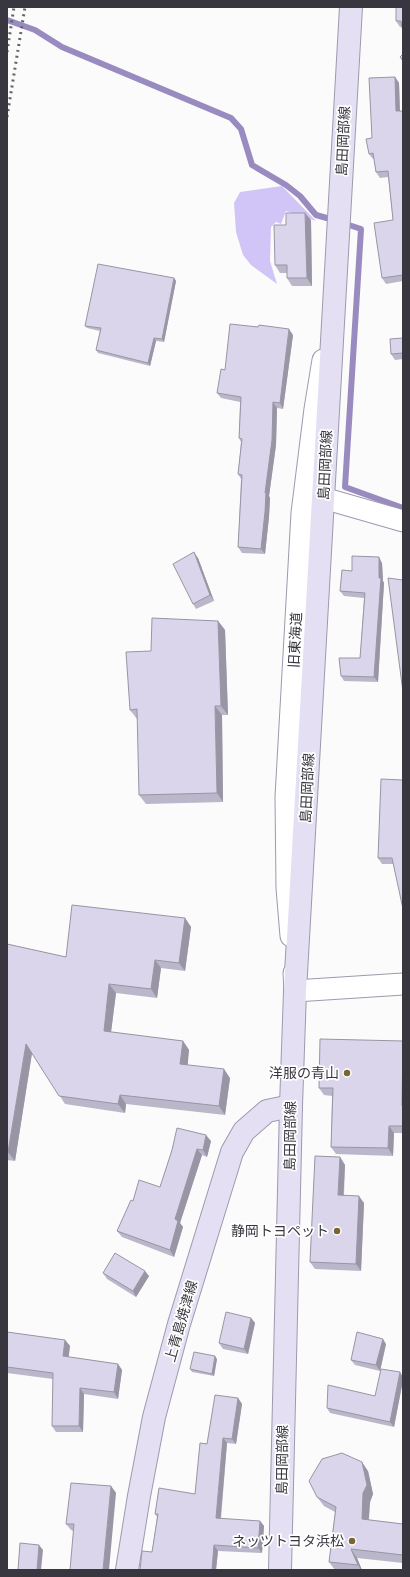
<svg xmlns="http://www.w3.org/2000/svg" width="410" height="1577" viewBox="0 0 410 1577" font-family="Cabin,'Noto Sans JP',sans-serif">
<rect width="100%" height="100%" fill="#fbfbfb"/>
<!-- green -->
<polygon fill="#d1c5f7" points="282,186 316,221 286,211 281,224 276,222 271,227 270,261 277,284 251,265 243,255 236,232 234,203 240,192"/>
<g fill="none" stroke-linecap="round" stroke-linejoin="round">
<!-- stream -->
<g stroke="#998bc0" stroke-width="6">
<polyline points="7,20 35,30 62,47 231,118 241,129 252,165 286,185 300,196 316,215 334,220"/>
<polyline points="343,223 361,229 345,487 403,508"/>
</g>
<!-- street casing -->
<g stroke="#9e99ae" stroke-width="23">
<g id="street">
<polyline points="323,498 403,521"/>
<polyline points="291,936 287,888 286,797 302,513 315,409 323,360"/>
<polyline points="294,973 295,991 403,984"/>
</g>
</g>
<!-- secondary casing -->
<g stroke="#9e99ae" stroke-width="24">
<g id="secondary">
<polyline points="127,1570 139,1496 154,1417 179,1324 232,1152 244,1131 267,1111 291,1106"/>
<polyline points="280,1570 291,1106 295,991 351,7"/>
</g>
</g>
<!-- street -->
<use href="#street" stroke="#fff" stroke-width="21"/>
<!-- secondary -->
<use href="#secondary" stroke="#e5dff4" stroke-width="22"/>
<!-- rail -->
<g stroke="#66646a" stroke-width="3" stroke-dasharray="2 4" stroke-linecap="butt">
<polyline points="7,52 14,7"/>
<polyline points="7,117 25,7"/>
</g>
</g>
<!-- wall -->
<g fill="#bbb7ca">
<polygon points="403,7 403,29 402,26 400,27 396,21"/>
<polygon points="395,77 399,83 400,111 403,111 403,281 386,284 382,278 393,220 388,177 380,178 376,172 374,159 373,159 369,154"/>
<polygon points="311,220 312,286 292,286 287,278 287,273 280,273 275,265 286,225"/>
<polygon points="174,278 176,281 164,342 156,341 150,366 98,353 96,350 100,331 87,328 85,326"/>
<polygon points="293,335 283,409 277,408 276,445 269,496 270,498 269,517 265,554 242,553 238,547 241,479 238,474 241,442 239,438 240,402 221,398 217,393 225,370"/>
<polygon points="403,338 403,359 395,360 391,354"/>
<polygon points="198,558 214,601 196,609 193,604"/>
<polygon points="382,563 383,581 384,583 378,682 344,681 341,676 360,658 364,598 344,596 340,591 352,571"/>
<polygon points="218,621 225,630 228,715 222,715 223,802 146,804 139,795 138,719 137,719 130,710 151,651"/>
<polygon points="403,780 394,864 382,864 378,858"/>
<polygon points="185,918 191,927 185,971 161,968 157,998 116,993 111,1032 183,1041 189,1050 187,1065 230,1078 225,1115 126,1104 125,1113 65,1104 32,1053 15,1161 7,1160 7,944 66,957"/>
<polygon points="403,1041 403,1133 394,1133 393,1156 336,1154 331,1147 332,1096 324,1095 319,1088"/>
<polygon points="211,1141 207,1157 202,1155 180,1223 183,1227 174,1257 122,1237 117,1231 133,1201 160,1187 172,1150"/>
<polygon points="340,1157 345,1165 344,1195 364,1203 361,1271 315,1269 310,1262"/>
<polygon points="103,1273 149,1276 136,1297 107,1279"/>
<polygon points="251,1318 255,1323 248,1354 223,1349 219,1343"/>
<polygon points="7,1332 65,1340 70,1346 68,1357 118,1364 122,1370 118,1399 84,1394 83,1432 56,1432 52,1426 53,1379 7,1373"/>
<polygon points="386,1344 380,1371 355,1365 351,1360"/>
<polygon points="217,1359 214,1376 192,1372 190,1369"/>
<polygon points="403,1377 403,1380 394,1427 330,1413 327,1408 375,1396"/>
<polygon points="238,1398 242,1404 236,1444 227,1443 221,1519 260,1521 264,1526 262,1553 218,1551 216,1570 140,1570 152,1552 157,1517 155,1514 195,1494 207,1444"/>
<polygon points="368,1471 373,1494 370,1502 369,1520 403,1524 403,1563 357,1558 362,1570 335,1570 329,1562 335,1512 324,1506 317,1497"/>
<polygon points="111,1486 116,1493 73,1531 71,1530 66,1524"/>
</g>
<!-- shaded-wall -->
<g fill="#9995a4">
<polygon points="395,77 399,83 400,116 396,111"/>
<polygon points="305,213 311,220 312,286 307,278"/>
<polygon points="174,278 176,281 164,342 162,339"/>
<polygon points="289,329 293,335 283,409 280,403"/>
<polygon points="154,338 156,341 150,366 148,363"/>
<polygon points="273,402 277,408 276,445 269,496 270,498 269,517 265,554 261,549 265,493"/>
<polygon points="194,552 198,558 214,601 210,595"/>
<polygon points="379,557 382,563 383,581 384,583 378,682 374,677 379,578"/>
<polygon points="218,621 225,630 228,715 221,706"/>
<polygon points="215,706 222,715 223,802 217,793"/>
<polygon points="185,918 191,927 185,971 179,963"/>
<polygon points="155,960 161,968 157,998 151,989"/>
<polygon points="109,984 116,993 110,1040 104,1031"/>
<polygon points="183,1041 189,1050 187,1073 180,1064"/>
<polygon points="26,1044 32,1053 15,1161 8,1152"/>
<polygon points="403,1045 403,1108 402,1106"/>
<polygon points="224,1069 230,1078 225,1115 219,1106"/>
<polygon points="120,1095 126,1104 125,1113 118,1104"/>
<polygon points="389,1126 394,1133 393,1156 388,1148"/>
<polygon points="206,1135 211,1141 207,1157 203,1150"/>
<polygon points="197,1149 202,1155 180,1223 183,1227 174,1257 170,1250 175,1219"/>
<polygon points="340,1157 345,1165 343,1202 338,1195"/>
<polygon points="359,1196 364,1203 361,1271 356,1264"/>
<polygon points="145,1271 149,1276 136,1297 133,1291"/>
<polygon points="251,1318 255,1323 248,1354 244,1349"/>
<polygon points="383,1339 386,1344 380,1371 376,1365"/>
<polygon points="65,1340 70,1346 68,1363 63,1356"/>
<polygon points="215,1356 217,1359 214,1376 212,1374"/>
<polygon points="118,1364 122,1370 118,1399 114,1392"/>
<polygon points="400,1372 403,1377 403,1380 394,1427 390,1422"/>
<polygon points="80,1388 84,1394 83,1432 79,1426"/>
<polygon points="238,1398 242,1404 236,1444 232,1439"/>
<polygon points="223,1438 227,1443 220,1524 216,1518"/>
<polygon points="362,1462 368,1471 373,1494 370,1502 368,1528 362,1519"/>
<polygon points="111,1486 116,1493 109,1570 103,1570"/>
<polygon points="260,1521 264,1526 262,1553 258,1548"/>
<polygon points="39,1545 43,1550 41,1570 37,1570"/>
<polygon points="214,1545 218,1551 216,1570 212,1570"/>
<polygon points="351,1549 357,1558 362,1570 361,1570 358,1565"/>
</g>
<!-- building -->
<g fill="#dad5eb" stroke="#9995a4">
<polygon points="396,7 403,7 403,28 402,28 401,21 396,21"/>
<polygon points="403,54 403,61 400,57"/>
<polygon points="395,77 396,111 403,111 403,275 382,278 374,223 393,220 388,171 376,172 373,153 369,154 366,139 372,138 369,78"/>
<polygon points="286,213 305,213 307,278 287,278 287,265 275,265 274,225 286,225"/>
<polygon points="98,264 174,278 162,339 154,338 148,363 96,350 101,328 85,326"/>
<polygon points="230,324 258,327 259,325 289,329 280,403 273,402 272,440 265,493 266,493 265,512 261,549 238,547 242,475 238,474 242,439 239,438 241,397 217,393 221,369 225,370"/>
<polygon points="403,338 403,353 391,354 390,339"/>
<polygon points="194,552 210,595 193,604 173,564"/>
<polygon points="352,556 379,557 379,578 381,578 374,677 341,676 339,658 360,658 365,593 340,591 342,570 352,571"/>
<polygon points="388,578 403,580 403,692"/>
<polygon points="152,618 218,621 221,706 215,706 217,793 139,795 137,709 130,710 126,652 151,651"/>
<polygon points="381,779 403,780 403,909 392,858 378,858"/>
<polygon points="72,905 185,918 179,963 155,960 151,989 109,984 104,1031 183,1041 180,1064 224,1069 219,1106 120,1095 118,1104 59,1096 26,1044 8,1152 7,1152 7,944 66,957"/>
<polygon points="320,1039 403,1041 402,1106 403,1106 403,1126 389,1126 388,1148 331,1147 333,1088 319,1088"/>
<polygon points="177,1128 206,1135 203,1150 197,1149 175,1219 178,1221 170,1250 117,1231 131,1200 133,1201 139,1180 160,1187 172,1150"/>
<polygon points="315,1156 340,1157 338,1195 359,1196 356,1264 310,1262"/>
<polygon points="115,1253 145,1271 133,1291 103,1273"/>
<polygon points="226,1312 251,1318 244,1349 219,1343"/>
<polygon points="7,1332 65,1340 63,1356 118,1364 114,1392 80,1388 79,1426 52,1426 53,1373 7,1367"/>
<polygon points="357,1332 383,1339 376,1365 351,1360"/>
<polygon points="194,1352 215,1356 212,1374 190,1369"/>
<polygon points="381,1369 400,1372 390,1422 327,1408 328,1385 375,1396"/>
<polygon points="215,1395 238,1398 232,1439 223,1438 216,1518 260,1521 258,1548 214,1545 212,1570 140,1570 142,1551 152,1552 158,1514 155,1514 159,1488 195,1494 200,1443 207,1444"/>
<polygon points="342,1453 362,1462 367,1485 363,1493 362,1519 403,1524 403,1555 351,1549 358,1565 329,1562 336,1507 317,1497 309,1481 322,1459"/>
<polygon points="71,1483 111,1486 103,1570 70,1570 74,1524 66,1524"/>
<polygon points="20,1543 39,1545 37,1570 18,1570"/>
</g>
<!-- markers -->
<g fill="#796433" stroke="#fff" stroke-width="1.5">
<circle cx="347" cy="1073" r="4"/>
<circle cx="337" cy="1231" r="4"/>
<circle cx="352" cy="1541" r="4"/>
</g>
<g text-anchor="middle" dominant-baseline="central" stroke-width="3.5" stroke-linejoin="round" paint-order="stroke">
<!-- street labels -->
<g font-size="14" fill="#38363e" stroke="#fff">
<text transform="translate(343 141) rotate(-87)">島田岡部線</text>
<text transform="translate(325 465) rotate(-87)">島田岡部線</text>
<text transform="translate(295 640) rotate(-87)">旧東海道</text>
<text transform="translate(307 788) rotate(-87)">島田岡部線</text>
<text transform="translate(290 1136) rotate(-89)">島田岡部線</text>
<text transform="translate(181 1321) rotate(-74)">上青島焼津線</text>
<text transform="translate(282 1460) rotate(-89)">島田岡部線</text>
</g>
<!-- poi labels -->
<g font-size="14" fill="#38363e" stroke="#fff" text-anchor="end">
<text x="339" y="1073">洋服の青山</text>
<text x="329" y="1231">静岡トヨペット</text>
<text x="344" y="1541">ネッツトヨタ浜松</text>
</g>
</g>
<!-- border -->
<rect width="410" height="1577" fill="none" stroke="#38363e" stroke-width="16"/>
</svg>
